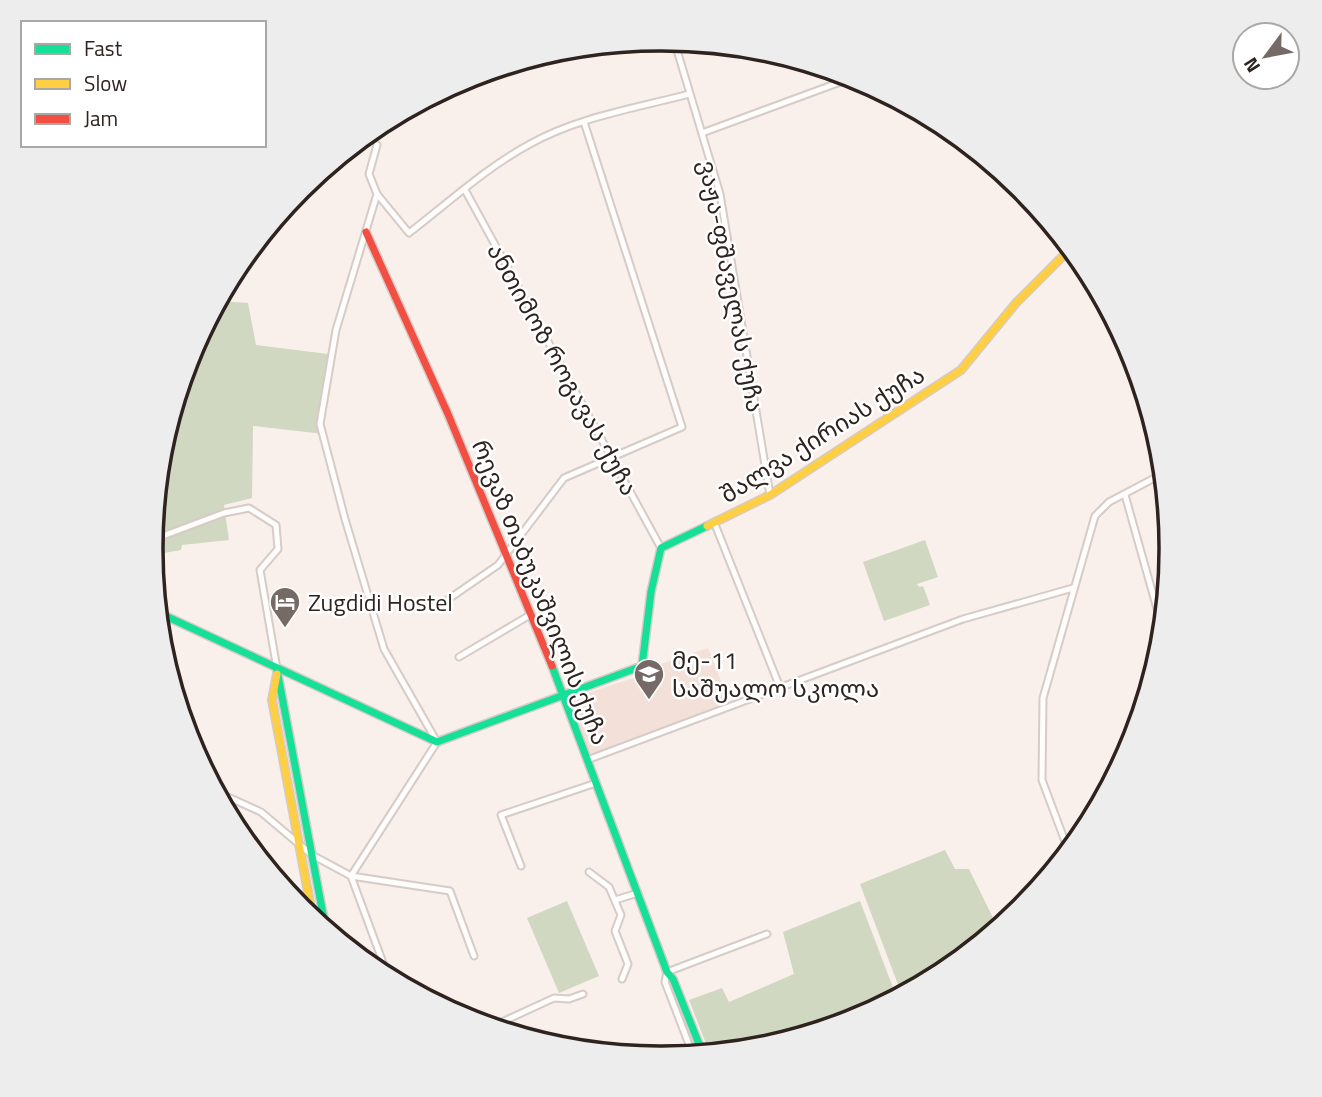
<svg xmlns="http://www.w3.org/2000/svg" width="1322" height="1097" viewBox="0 0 1322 1097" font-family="'Titillium Web','Noto Sans Georgian',sans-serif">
<rect width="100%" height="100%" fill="#f9efeb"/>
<!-- built -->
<polygon fill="#f2e0d9" points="708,648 729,702 590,754 570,699 648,673 655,666"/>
<!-- green -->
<g fill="#d0d8c1">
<polygon points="218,301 248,303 256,345 328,354 324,434 253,426 252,498 224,505 229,540 182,545 181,550 164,553 161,535 152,537 161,449 190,353"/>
<polygon points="925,540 938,577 917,584 919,587 923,586 930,605 884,621 863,562"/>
<polygon points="945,850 955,869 969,869 998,928 944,973 902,995 860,884"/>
<polygon points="567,901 599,976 559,993 527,918"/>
<path d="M860 901 897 998C838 1029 776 1047 710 1054L689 1000 722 988 729 1002 794 974 783 932Z"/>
</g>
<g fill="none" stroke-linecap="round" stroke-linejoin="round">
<!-- street casing -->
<g stroke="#d5cbc7" stroke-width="9">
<g id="street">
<polyline points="674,40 720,194 770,495"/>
<polyline points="702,133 854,77"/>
<path d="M377 145 369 174 377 194 409 233C448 203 487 167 530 144 578 117 637 108 689 94"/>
<polyline points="465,190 661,548"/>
<polyline points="1125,495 1163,630"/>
<polyline points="714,522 781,690"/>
<polyline points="152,540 224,513 249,508 276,525 278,549 260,570 277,669"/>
<polyline points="440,605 498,565 564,478 682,427 584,122"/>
<polyline points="459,657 530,615"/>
<polyline points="587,760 963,619 1073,588"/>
<polyline points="215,791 261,812 312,855 351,876 450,891 474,956"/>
<polyline points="1069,852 1042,780 1043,698 1095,516 1109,502 1164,473"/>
<polyline points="521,866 501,815 596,783"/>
<polyline points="589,872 609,887 621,915 615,931 628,964 622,979"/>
<polyline points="351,876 437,742 384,649 345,519 320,424 336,330 377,194"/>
<polyline points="351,876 389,979"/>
<polyline points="615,900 638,893"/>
<polyline points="491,1027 554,998 569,999 583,994"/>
<polyline points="693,1055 665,982 667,972 767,934"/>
</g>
</g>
<!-- fast casing -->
<g stroke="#d5cbc7" stroke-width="10">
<g id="fast">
<polyline points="157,612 437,742 642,666 651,592 661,548 707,526"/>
<polyline points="552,666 667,972 673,979 703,1054"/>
<polyline points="277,670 326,930"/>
</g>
</g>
<!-- slow casing -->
<g stroke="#d5cbc7" stroke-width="10">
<g id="slow">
<polyline points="707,526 770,495 961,370 1016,303 1071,248"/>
<polyline points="277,674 272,700 313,919"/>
</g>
</g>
<!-- jam casing -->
<g stroke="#d5cbc7" stroke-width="10">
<polyline id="jam" points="366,232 448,414 552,666"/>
</g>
<!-- street -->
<use href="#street" stroke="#fefdfc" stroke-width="5"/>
<!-- fast -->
<use href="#fast" stroke="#16e098" stroke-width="7"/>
<!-- slow -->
<use href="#slow" stroke="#ffcf43" stroke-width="7"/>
<!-- jam -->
<use href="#jam" stroke="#f24e42" stroke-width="7"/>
</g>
<!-- icons -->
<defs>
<g id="hotel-pin" transform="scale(1.575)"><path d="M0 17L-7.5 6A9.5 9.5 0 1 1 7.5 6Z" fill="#756a66" stroke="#fff"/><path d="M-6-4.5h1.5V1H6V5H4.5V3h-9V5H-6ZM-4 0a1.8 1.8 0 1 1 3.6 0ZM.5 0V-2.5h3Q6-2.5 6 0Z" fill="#fff"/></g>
<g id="school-pin" transform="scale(1.575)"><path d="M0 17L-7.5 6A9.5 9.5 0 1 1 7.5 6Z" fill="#756a66" stroke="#fff"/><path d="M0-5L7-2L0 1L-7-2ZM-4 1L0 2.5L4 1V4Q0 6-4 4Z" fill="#fff"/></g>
</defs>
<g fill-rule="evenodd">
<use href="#hotel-pin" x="285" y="602"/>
<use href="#school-pin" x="649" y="674"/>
</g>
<g text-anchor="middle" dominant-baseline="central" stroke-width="5" stroke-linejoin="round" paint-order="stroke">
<!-- street labels -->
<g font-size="24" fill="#2e231f" stroke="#fff">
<text transform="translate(732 286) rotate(79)">ვაჟა-ფშაველას ქუჩა</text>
<text transform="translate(563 369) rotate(61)">ანთიმოზ როგავას ქუჩა</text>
<text transform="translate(822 434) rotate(-32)">შალვა ქირიას ქუჩა</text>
<text transform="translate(541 592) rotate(68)">რევაზ თაბუკაშვილის ქუჩა</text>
</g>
<!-- poi labels -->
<g font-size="24" fill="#2e231f" stroke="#fff" text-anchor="start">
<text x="308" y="602">Zugdidi Hostel</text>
<text x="672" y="660">მე-11<tspan x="672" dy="28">საშუალო სკოლა</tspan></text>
</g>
</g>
<!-- crop -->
<path d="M0 0H1322V1097H0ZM660 51H662A497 497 0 0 1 1159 548V549A497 497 0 0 1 662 1046H660A497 497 0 0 1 163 549V548A497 497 0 0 1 660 51Z" fill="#eeeded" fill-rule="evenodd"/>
<path fill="none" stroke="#2e231f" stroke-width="3.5" d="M660 51H662A497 497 0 0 1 1159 548V549A497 497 0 0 1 662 1046H660A497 497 0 0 1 163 549V548A497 497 0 0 1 660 51Z"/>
<!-- legend -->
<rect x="21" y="21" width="245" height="126" fill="#ffffff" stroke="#aba7a5" stroke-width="2"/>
<rect x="35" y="44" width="35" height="10" fill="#16e098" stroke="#aba7a5" stroke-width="2"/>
<text x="84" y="56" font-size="21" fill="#2e231f">Fast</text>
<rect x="35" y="79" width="35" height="10" fill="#ffcf43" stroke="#aba7a5" stroke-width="2"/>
<text x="84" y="91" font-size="21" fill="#2e231f">Slow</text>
<rect x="35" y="114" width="35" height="10" fill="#f24e42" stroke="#aba7a5" stroke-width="2"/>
<text x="84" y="126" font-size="21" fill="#2e231f">Jam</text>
<!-- north arrow -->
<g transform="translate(1266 56) rotate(238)"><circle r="33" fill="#ffffff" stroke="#aba7a5" stroke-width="2"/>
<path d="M0-5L12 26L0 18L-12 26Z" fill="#756a66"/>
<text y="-10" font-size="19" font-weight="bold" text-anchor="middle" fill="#2e231f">N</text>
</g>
</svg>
